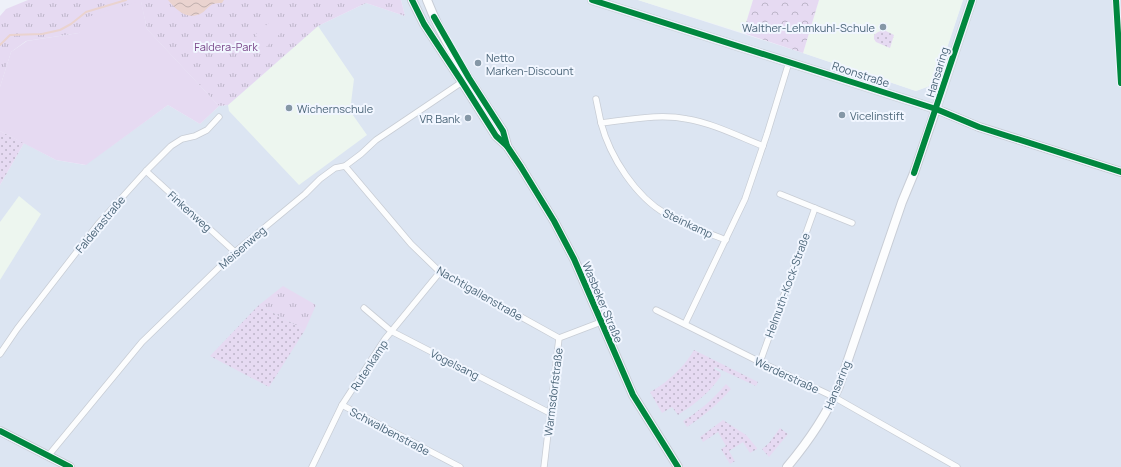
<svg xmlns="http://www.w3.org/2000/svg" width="1121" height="467" viewBox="0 0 1121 467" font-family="Manrope,sans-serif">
<defs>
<pattern id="grass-dots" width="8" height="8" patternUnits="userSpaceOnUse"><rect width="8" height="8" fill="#e6daf2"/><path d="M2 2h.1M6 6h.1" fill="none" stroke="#bdb5c9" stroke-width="1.8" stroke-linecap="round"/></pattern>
<pattern id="forest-crowns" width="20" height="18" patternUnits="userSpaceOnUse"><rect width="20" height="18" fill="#e6daf2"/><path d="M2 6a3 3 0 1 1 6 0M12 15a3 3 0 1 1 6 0" fill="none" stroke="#bdb5c9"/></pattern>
<pattern id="park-tufts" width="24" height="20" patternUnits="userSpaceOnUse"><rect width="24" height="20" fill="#e6daf2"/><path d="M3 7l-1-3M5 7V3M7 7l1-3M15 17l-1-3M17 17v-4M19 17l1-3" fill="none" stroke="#bdb5c9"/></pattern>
<pattern id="water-waves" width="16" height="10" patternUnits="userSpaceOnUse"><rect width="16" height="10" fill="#ead3cf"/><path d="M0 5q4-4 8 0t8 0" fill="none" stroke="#c0afad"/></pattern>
</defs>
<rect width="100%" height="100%" fill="#eef1f9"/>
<!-- residential -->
<polygon fill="#dce5f2" points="401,0 638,0 803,53 916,91 935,84 963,0 1121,0 1121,467 0,467 0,185 24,143 56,160 85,165 168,105 200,124 219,106 228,105 318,26 366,3 405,16"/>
<!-- education -->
<g fill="#edf6ef">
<polygon points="638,0 753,0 743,33"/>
<polygon points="819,0 963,0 935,84 916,91 803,53"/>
<polygon points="318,26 354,79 350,111 367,135 299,185 229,111 228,105"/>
<polygon points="19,196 41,214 0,280 0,222"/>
</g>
<!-- grass -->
<g fill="url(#grass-dots)">
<polygon points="884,30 894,35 890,48 876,42 874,39 874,35 878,32"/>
<polygon points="0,131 24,143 0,185"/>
<polygon points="259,305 305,330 269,387 210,356"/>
<path d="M694 350 758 382 756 386 715 367 714 369 720 372 721 376C709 393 695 404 678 415L672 407 662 413 650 392C665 385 686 365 694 350Z"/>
<path d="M726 384 731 389C718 404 704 416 687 427L683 421C700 411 713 399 726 384Z"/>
<polygon points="723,420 746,435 757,448 757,449 750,453 743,442 729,451 735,461 730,464 721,449 726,446 718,432 703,442 700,437"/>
<polygon points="780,428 788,434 769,457 762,449 769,443"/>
</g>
<!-- forest -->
<polygon fill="url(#forest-crowns)" points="753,0 819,0 803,53 743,33"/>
<!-- park -->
<g fill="url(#park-tufts)">
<polygon points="28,0 401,0 405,16 366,3 318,26 228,105 219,106 147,29 141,2 79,33 26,41 11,52 0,87 0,16 6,9"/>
<polygon points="283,286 316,305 305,330 259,305"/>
</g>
<!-- garden -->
<g fill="#e6daf2">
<polygon points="141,1 147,29 219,106 200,124 168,105 86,165 56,160 0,131 0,87 11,52 27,41 79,33 87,17"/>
<polygon points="271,21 282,32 266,47 255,35"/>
</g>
<!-- water -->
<path fill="url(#water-waves)" d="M168 0H224L222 3C219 3 216 3 213 4 208 6 205 12 200 14 187 20 176 10 168 0Z"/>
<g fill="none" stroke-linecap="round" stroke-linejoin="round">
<!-- stream -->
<polyline stroke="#ead3cf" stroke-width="2" points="0,45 10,35 42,34 60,30 71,24 86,12 126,0"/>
<!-- street casing -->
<g stroke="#c8cdd5" stroke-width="7">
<g id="street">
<polyline points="1116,0 1121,83"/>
<polyline points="596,99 601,123"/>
<polyline points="345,166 411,244 440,272 559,338"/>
<polyline points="146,171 235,252"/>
<polyline points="780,194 852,223"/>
<path d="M726 240C706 232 684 225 666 214 636 197 610 157 601 123 629 120 659 113 687 119 712 123 740 137 763 146"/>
<polyline points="364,308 391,331 550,413"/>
<polyline points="656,310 760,362 834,397 957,467"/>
<polyline points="685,324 745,199 767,134 789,62"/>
<polyline points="0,354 17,329 99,223 146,171 171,146 182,139 195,136 207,130 219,117"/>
<polyline points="760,362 815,208"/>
<polyline points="342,405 460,467"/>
<polyline points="48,456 142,342 235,252 305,194 320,179 335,168 345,166 361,154 376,140 465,80"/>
<polyline points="312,467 342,405 385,339 440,272"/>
<polyline points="544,467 559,338 601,322"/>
</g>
</g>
<!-- secondary casing -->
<g stroke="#c8cdd6" stroke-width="10">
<g id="secondary">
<polyline points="412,0 424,24 462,82 496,136 507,146 521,167 554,221 574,259 633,395 678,467"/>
<path d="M427 0C445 47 476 89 503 131L507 145"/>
<polyline points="0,431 70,467"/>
<path d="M787 467C808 442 826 416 839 386L902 202 914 173 936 109 979 127 1121 172"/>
</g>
</g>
<!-- primary casing -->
<g stroke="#c7d0d7" stroke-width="10">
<polyline id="primary" points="592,0 936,109 972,0"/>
</g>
<!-- street -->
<use href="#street" stroke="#fcfdfe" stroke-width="5.5"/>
<!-- secondary -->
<use href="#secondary" stroke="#fcfdfe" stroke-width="8"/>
<!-- primary -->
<use href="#primary" stroke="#e6eaf3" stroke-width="9"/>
<!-- cycleway casing -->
<g stroke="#f1f6ff" stroke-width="8">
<g id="cycleway">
<polyline points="412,0 424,24 462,82 496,136 507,146 521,167 554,221 574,259 633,395 678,467"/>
<polyline points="592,0 858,84 936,109 979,127 1121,172"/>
<polyline points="1116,0 1121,83"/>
<polyline points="434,17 469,78 503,131 507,146"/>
<polyline points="914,173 972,0"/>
<polyline points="0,431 70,467"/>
</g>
</g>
<!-- cycleway -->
<use href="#cycleway" stroke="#00873e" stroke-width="6"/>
</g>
<!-- markers -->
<g fill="#8597a6" stroke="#f1f6ff" stroke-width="1.5">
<circle cx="883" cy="27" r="4"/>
<circle cx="478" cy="63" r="4"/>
<circle cx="289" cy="108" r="4"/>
<circle cx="842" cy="115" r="4"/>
<circle cx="468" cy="118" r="4"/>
</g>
<g text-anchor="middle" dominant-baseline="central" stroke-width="4" stroke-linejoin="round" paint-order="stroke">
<!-- poi labels -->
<g font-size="11" fill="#4c6679" stroke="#f1f6ff" text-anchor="start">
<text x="875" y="27" text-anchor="end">Walther-Lehmkuhl-Schule</text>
<text x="486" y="57">Netto<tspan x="486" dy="13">Marken-Discount</tspan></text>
<text x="297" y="108">Wichernschule</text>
<text x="850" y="115">Vicelinstift</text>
<text x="460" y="118" text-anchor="end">VR Bank</text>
</g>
<!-- park labels -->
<g font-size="11" fill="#7b498b" stroke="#f1f6ff">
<text x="226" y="46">Faldera-Park</text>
</g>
<!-- street labels -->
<g font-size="11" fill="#4c6679" stroke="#f1f6ff">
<text transform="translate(937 72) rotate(-73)">Hansaring</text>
<text transform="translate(861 74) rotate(18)">Roonstraße</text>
<text transform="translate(190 211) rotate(42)">Finkenweg</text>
<text transform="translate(688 223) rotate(25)">Steinkamp</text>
<text transform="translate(100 224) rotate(-50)">Falderastraße</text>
<text transform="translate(242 247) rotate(-41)">Meisenweg</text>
<text transform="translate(787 285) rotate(-70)">Helmuth-Kock-Straße</text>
<text transform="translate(480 293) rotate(30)">Nachtigallenstraße</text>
<text transform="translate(603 302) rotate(67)">Wasbeker Straße</text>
<text transform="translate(455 364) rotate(27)">Vogelsang</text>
<text transform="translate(369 365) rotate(-57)">Rutenkamp</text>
<text transform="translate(787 375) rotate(25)">Werderstraße</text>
<text transform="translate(837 385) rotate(-68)">Hansaring</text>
<text transform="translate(553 392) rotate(-83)">Warmsdorfstraße</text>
<text transform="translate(390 431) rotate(28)">Schwalbenstraße</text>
</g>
</g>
</svg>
